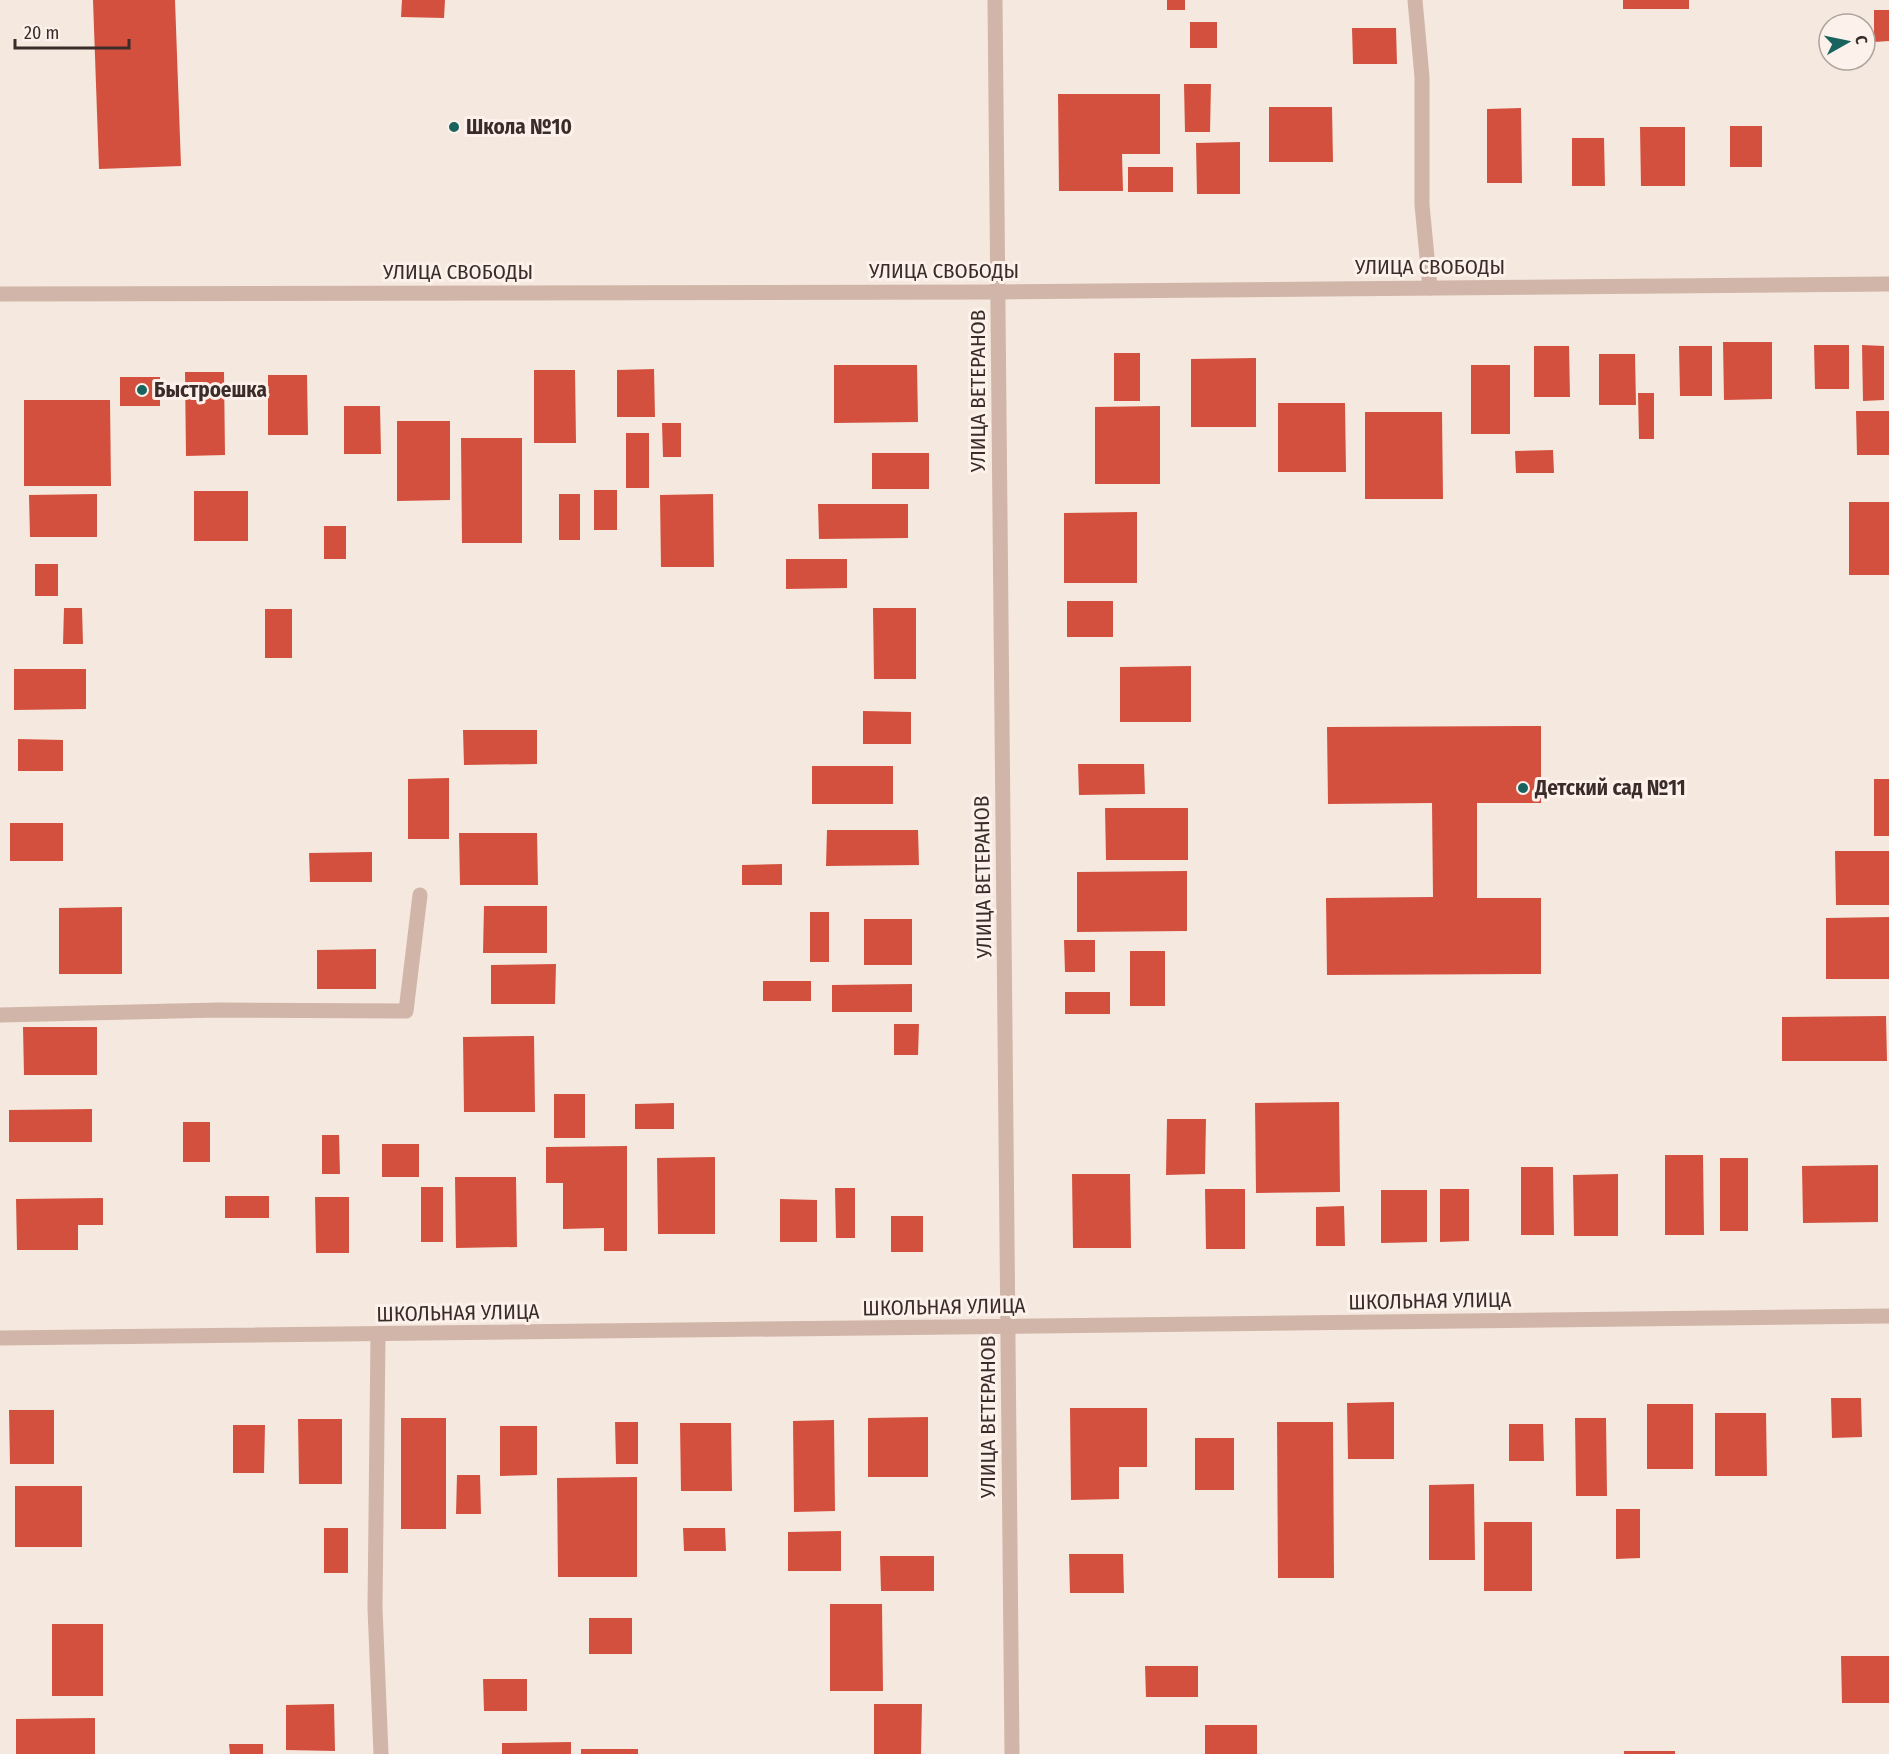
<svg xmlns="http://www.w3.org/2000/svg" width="1889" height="1754" viewBox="0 0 1889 1754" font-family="'Fira Sans Condensed',sans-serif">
<rect width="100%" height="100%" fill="#f5e8de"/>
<!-- building -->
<g fill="#d4503e">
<polygon points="93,0 175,0 181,166 99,169"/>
<polygon points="402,0 445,0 444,18 401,17"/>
<rect x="1167" y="0" width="18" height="10"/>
<rect x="1623" y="0" width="66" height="9"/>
<polygon points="1874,10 1889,10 1889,41 1874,42"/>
<rect x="1190" y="22" width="27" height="26"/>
<polygon points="1352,28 1396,28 1397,64 1353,64"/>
<polygon points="1184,84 1211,84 1210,132 1185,132"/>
<polygon points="1058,94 1160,94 1160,154 1122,154 1123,191 1059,191"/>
<polygon points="1269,107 1332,107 1333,162 1269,162"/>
<polygon points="1521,108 1522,183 1487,183 1487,109"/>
<rect x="1730" y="126" width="32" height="41"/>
<polygon points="1640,127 1685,127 1685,186 1641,186"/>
<polygon points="1572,138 1604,138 1605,186 1572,186"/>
<polygon points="1240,142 1240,194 1197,194 1196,143"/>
<rect x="1128" y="167" width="45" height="25"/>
<polygon points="1723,342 1772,342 1772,399 1724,400"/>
<polygon points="1814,345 1849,345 1849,389 1815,389"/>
<polygon points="1862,345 1884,346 1884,400 1863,401"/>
<polygon points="1534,346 1569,346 1570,397 1534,397"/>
<polygon points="1679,346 1712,346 1712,396 1680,396"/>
<rect x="1114" y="353" width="26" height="48"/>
<polygon points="1599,354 1635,354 1636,405 1599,405"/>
<polygon points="1256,358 1256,427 1191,427 1191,359"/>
<polygon points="834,365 917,365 918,422 834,423"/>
<rect x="1471" y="365" width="39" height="69"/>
<polygon points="654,369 655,417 617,417 617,370"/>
<polygon points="534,370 575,370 576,443 534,443"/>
<polygon points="185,372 224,372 225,455 186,456"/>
<polygon points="268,375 307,375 308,435 268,435"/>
<rect x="120" y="377" width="40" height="29"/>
<polygon points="1638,393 1654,393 1654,439 1639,439"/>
<polygon points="24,400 110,400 111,486 24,486"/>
<polygon points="1278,403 1345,403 1346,472 1278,472"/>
<polygon points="344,406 380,406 381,454 344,454"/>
<polygon points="1160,406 1160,484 1095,484 1095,407"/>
<polygon points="1856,411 1889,411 1889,455 1857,455"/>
<polygon points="1365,412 1442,412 1443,499 1365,499"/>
<polygon points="397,421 450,421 450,500 397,501"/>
<polygon points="662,423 681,423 681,457 663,457"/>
<rect x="626" y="433" width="23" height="55"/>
<polygon points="461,438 522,438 522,543 462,543"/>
<polygon points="1553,450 1554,473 1516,473 1515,451"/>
<rect x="872" y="453" width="57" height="36"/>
<rect x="594" y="490" width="23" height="40"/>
<rect x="194" y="491" width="54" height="50"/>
<polygon points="97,494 97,537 30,537 29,495"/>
<rect x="559" y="494" width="21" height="46"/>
<polygon points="713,494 714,567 661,567 660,495"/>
<rect x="1849" y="502" width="40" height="73"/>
<polygon points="818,504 908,504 908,538 819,539"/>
<polygon points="1137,512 1137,583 1064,583 1064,513"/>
<rect x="324" y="526" width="22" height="33"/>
<polygon points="786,559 847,559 847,588 786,589"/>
<rect x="35" y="564" width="23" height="32"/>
<rect x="1067" y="601" width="46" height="36"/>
<polygon points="64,608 82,608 83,644 63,644"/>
<polygon points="873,608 916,608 916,679 874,679"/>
<rect x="265" y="609" width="27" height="49"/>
<polygon points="1191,666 1191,722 1120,722 1120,667"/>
<polygon points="14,669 86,669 86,709 14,710"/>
<polygon points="863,711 911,712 911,744 863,744"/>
<polygon points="1541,726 1541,803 1477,803 1477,898 1541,898 1541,974 1327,975 1326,898 1433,897 1432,803 1328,804 1327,727"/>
<polygon points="463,730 537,730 537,764 464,765"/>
<polygon points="18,739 63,740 63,771 18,771"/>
<polygon points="1078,764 1144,764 1145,794 1079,795"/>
<rect x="812" y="766" width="81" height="38"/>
<polygon points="449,778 449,839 408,839 408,779"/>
<rect x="1874" y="779" width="15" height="57"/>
<polygon points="1105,808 1188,808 1188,860 1106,860"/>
<rect x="10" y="823" width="53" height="38"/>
<polygon points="827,830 918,830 919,865 826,866"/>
<polygon points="459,833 537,833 538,885 460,885"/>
<polygon points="1835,851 1889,851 1889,905 1836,905"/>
<polygon points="372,852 372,882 310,882 309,853"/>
<polygon points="782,864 782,885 742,885 742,865"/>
<polygon points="1187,871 1187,931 1077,932 1077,872"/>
<polygon points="484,906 547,906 547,953 483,953"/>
<polygon points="122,907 122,974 59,974 59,908"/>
<rect x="810" y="912" width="19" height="50"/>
<polygon points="1889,917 1889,979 1826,979 1826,918"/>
<rect x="864" y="919" width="48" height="46"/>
<polygon points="1064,940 1095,940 1095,972 1065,972"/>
<polygon points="376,949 376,989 317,989 317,950"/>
<rect x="1130" y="951" width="35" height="55"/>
<polygon points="556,964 555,1004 491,1004 491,965"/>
<rect x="763" y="981" width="48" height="20"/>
<polygon points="912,984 912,1012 832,1012 832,985"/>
<rect x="1065" y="992" width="45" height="22"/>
<polygon points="1886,1016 1887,1061 1782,1061 1782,1017"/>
<polygon points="894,1024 919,1024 918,1055 894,1055"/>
<polygon points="23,1027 97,1027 97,1075 24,1075"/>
<polygon points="534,1036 535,1112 464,1112 463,1037"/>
<rect x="554" y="1094" width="31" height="44"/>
<polygon points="1339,1102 1340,1192 1256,1193 1255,1103"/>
<polygon points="674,1103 674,1129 635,1129 635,1104"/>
<polygon points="92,1109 92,1142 9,1142 9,1110"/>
<polygon points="1167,1119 1206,1119 1205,1174 1166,1175"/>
<rect x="183" y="1122" width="27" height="40"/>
<polygon points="322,1135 339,1135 340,1174 322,1174"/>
<rect x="382" y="1144" width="37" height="33"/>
<polygon points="627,1146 627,1251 604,1251 604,1228 563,1229 563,1183 546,1183 546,1147"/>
<polygon points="1665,1155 1703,1155 1704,1235 1665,1235"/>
<polygon points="715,1157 715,1234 658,1234 657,1158"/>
<rect x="1720" y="1158" width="28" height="73"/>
<polygon points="1878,1165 1878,1222 1803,1223 1802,1166"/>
<polygon points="1521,1167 1553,1167 1554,1235 1521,1235"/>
<polygon points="1072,1174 1130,1174 1131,1248 1073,1248"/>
<polygon points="1618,1174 1618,1236 1574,1236 1573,1175"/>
<polygon points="455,1177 516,1177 517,1247 456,1248"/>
<rect x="421" y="1187" width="22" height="55"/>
<polygon points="835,1188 855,1188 855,1238 836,1238"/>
<polygon points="1205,1189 1245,1189 1245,1249 1206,1249"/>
<polygon points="1440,1189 1469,1189 1469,1241 1440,1242"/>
<polygon points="1381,1190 1427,1190 1427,1242 1381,1243"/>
<rect x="225" y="1196" width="44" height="22"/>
<polygon points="315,1197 349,1197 349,1253 316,1253"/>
<polygon points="103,1198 103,1225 78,1225 78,1250 17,1250 16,1199"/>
<polygon points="780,1199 817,1200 817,1242 780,1242"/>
<polygon points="1344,1206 1345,1246 1316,1246 1316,1207"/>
<rect x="891" y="1216" width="32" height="36"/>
<polygon points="1831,1398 1861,1398 1862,1437 1832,1438"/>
<polygon points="1394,1402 1394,1459 1348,1459 1347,1403"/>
<rect x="1647" y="1404" width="46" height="65"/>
<polygon points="1070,1408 1147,1408 1147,1467 1119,1467 1119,1499 1071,1500"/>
<polygon points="9,1410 54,1410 54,1464 10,1464"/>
<polygon points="1715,1413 1766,1413 1767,1476 1715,1476"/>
<polygon points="928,1417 928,1477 868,1477 868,1418"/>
<rect x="401" y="1418" width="45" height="111"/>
<polygon points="1575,1418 1606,1418 1607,1496 1576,1496"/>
<polygon points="298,1419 342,1419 342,1484 299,1484"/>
<polygon points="834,1420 835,1511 794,1512 793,1421"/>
<polygon points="615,1422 638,1422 638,1464 616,1464"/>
<polygon points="1277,1422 1333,1422 1334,1578 1278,1578"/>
<polygon points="680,1423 731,1423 732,1491 681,1491"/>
<polygon points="1509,1424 1543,1424 1544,1461 1509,1461"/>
<polygon points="233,1425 265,1425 264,1473 233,1473"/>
<polygon points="500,1426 537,1426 537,1475 500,1476"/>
<rect x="1195" y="1438" width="39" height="52"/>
<polygon points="457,1475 480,1475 481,1514 456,1514"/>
<polygon points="637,1477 637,1577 558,1577 557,1478"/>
<polygon points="1474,1484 1475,1560 1429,1560 1429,1485"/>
<rect x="15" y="1486" width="67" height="61"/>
<polygon points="1616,1509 1640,1509 1640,1558 1616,1559"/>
<rect x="1484" y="1522" width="48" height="69"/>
<rect x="324" y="1528" width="24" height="45"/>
<polygon points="683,1528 725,1528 726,1551 684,1551"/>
<polygon points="841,1531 841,1571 788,1571 788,1532"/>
<polygon points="1069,1554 1123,1554 1124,1593 1070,1593"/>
<polygon points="880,1556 934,1556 934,1591 881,1591"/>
<polygon points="830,1604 882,1604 883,1691 830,1691"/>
<rect x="589" y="1618" width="43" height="36"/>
<rect x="52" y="1624" width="51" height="72"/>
<polygon points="1841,1656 1889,1656 1889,1703 1842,1703"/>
<polygon points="1145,1666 1198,1666 1198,1697 1146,1697"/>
<polygon points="483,1679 527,1679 527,1711 484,1711"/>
<polygon points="334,1704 335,1751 286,1750 286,1705"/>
<polygon points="874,1704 922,1704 921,1754 874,1754"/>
<polygon points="95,1718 95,1754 16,1754 16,1719"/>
<rect x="1205" y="1725" width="52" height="29"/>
<polygon points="571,1742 571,1754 502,1754 502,1743"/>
<polygon points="229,1744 263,1744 263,1754 230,1754"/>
<rect x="581" y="1749" width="57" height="5"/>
<rect x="1624" y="1751" width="51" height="3"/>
</g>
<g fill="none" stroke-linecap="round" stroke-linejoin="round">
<!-- minor -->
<g stroke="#d0b5a8" stroke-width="15">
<polyline points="995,0 1012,1754"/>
<polyline points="1415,0 1422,77 1422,205 1430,288"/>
<polyline points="0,294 998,292 1889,284"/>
<polyline points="0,1015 219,1010 406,1011 420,895"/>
<polyline points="378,1335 375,1608 381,1754"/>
<polyline points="0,1338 1889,1316"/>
</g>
</g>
<!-- markers -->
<g fill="#19635f" stroke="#fcf2eb" stroke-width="2">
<circle cx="454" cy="127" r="6"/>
<circle cx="142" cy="390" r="6"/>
<circle cx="1523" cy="788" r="6"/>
</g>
<g text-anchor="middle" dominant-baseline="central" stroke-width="6" stroke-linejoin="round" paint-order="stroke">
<!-- poi labels -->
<g font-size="21" font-weight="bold" fill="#3b2c29" stroke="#fcf2eb" text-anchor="start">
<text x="466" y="127">Школа №10</text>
<text x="154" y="390">Быстроешка</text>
<text x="1535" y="788">Детский сад №11</text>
</g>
<!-- street labels -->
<g font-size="21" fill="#3b2c29" stroke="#fcf2eb">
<text x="1430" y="267">УЛИЦА СВОБОДЫ</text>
<text x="944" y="271">УЛИЦА СВОБОДЫ</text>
<text x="458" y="272">УЛИЦА СВОБОДЫ</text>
<text transform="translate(978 391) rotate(-90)">УЛИЦА ВЕТЕРАНОВ</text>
<text transform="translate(983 877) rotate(-91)">УЛИЦА ВЕТЕРАНОВ</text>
<text transform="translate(1430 1301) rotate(-1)">ШКОЛЬНАЯ УЛИЦА</text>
<text transform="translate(944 1307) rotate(-1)">ШКОЛЬНАЯ УЛИЦА</text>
<text transform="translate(458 1313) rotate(-1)">ШКОЛЬНАЯ УЛИЦА</text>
<text transform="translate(988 1417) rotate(-90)">УЛИЦА ВЕТЕРАНОВ</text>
</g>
</g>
<!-- north arrow -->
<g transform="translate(1847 42) rotate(81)"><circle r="28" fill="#fcf2eb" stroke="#afa39d" stroke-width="1.5"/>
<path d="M0-4.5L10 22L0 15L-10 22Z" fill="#19635f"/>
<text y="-9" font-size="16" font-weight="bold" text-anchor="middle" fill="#3b2c29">С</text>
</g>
<!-- scale -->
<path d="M15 39v9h114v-9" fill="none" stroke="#3b2c29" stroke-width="3"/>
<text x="24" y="39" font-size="18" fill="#3b2c29" stroke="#fcf2eb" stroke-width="4.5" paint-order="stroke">20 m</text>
</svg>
